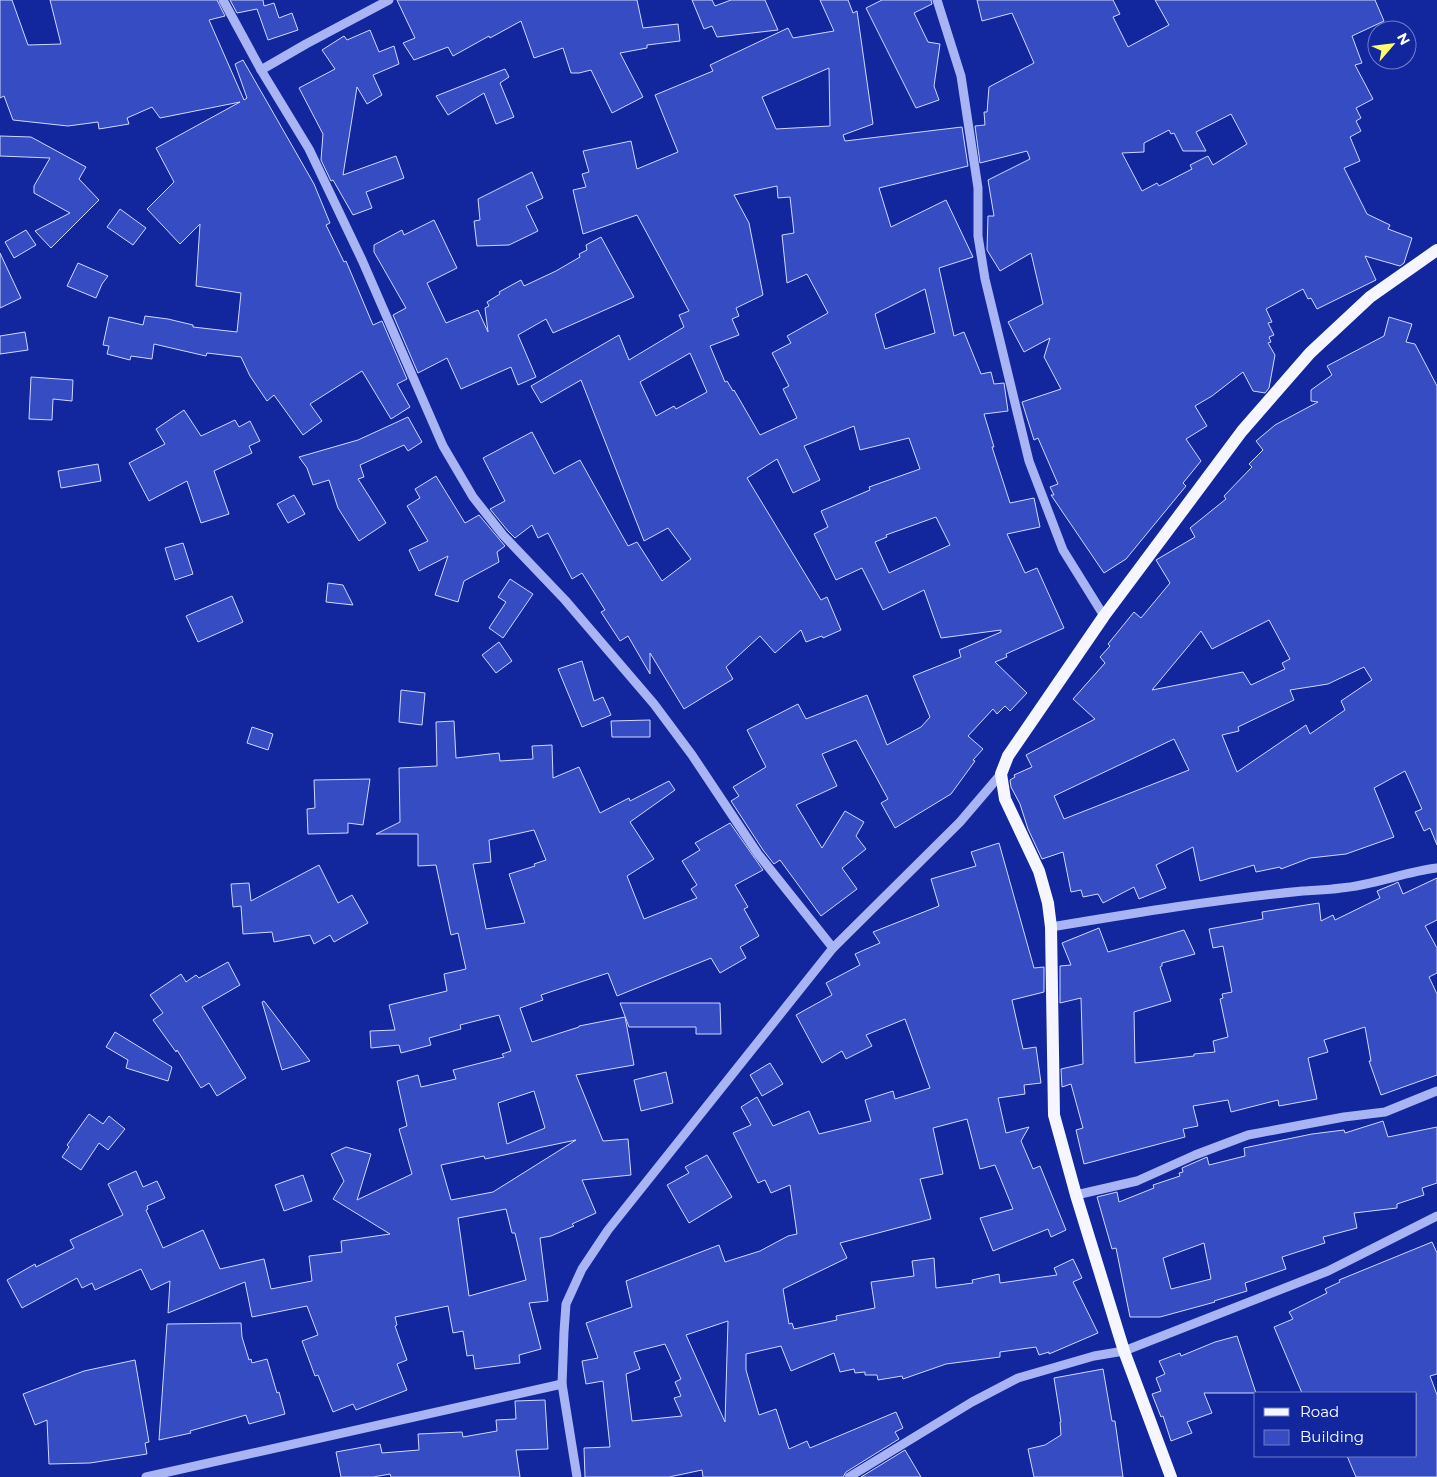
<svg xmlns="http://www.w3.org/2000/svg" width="1437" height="1477" viewBox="0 0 1437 1477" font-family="Montserrat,sans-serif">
<rect width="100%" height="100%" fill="#12269d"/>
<!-- building -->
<g fill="#364cc3" stroke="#d0d8fe" fill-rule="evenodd">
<polygon points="0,0 12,0 28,45 61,44 50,0 217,0 225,16 209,20 244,100 247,98 235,64 243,60 314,184 330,223 326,225 344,262 346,261 373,325 382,321 407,379 397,384 410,407 391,419 362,371 310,404 322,421 303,435 274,395 267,401 250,376 241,357 207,353 206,356 154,344 152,359 131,356 130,360 107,354 109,346 103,345 109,317 143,325 145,316 168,319 193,325 193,327 237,332 241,293 196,286 200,224 180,244 147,209 174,182 156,148 240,102 160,118 152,107 127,118 129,124 99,129 98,122 68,126 13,120 4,96 0,98"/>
<polygon points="230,0 263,0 264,6 274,3 279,18 292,13 298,30 268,40 257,9 237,13"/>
<polygon points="397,0 637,0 643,28 678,24 680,41 647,45 647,48 620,53 643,97 612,113 591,70 579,73 571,73 563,48 534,58 521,21 490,38 489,36 453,56 448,47 414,60 403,43 415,38"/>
<polygon points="692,0 712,0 715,6 731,0 765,0 778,30 717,37 712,26 704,29"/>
<path d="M820 0H848L853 13 857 11 873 124 843 135 845 141 962 127 968 166 879 188 891 227 946 200 973 257 939 268 954 336 964 332 981 374 991 372 994 384 1004 383 1008 411 984 414 994 447H992L1010 503 1034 498 1040 527 1007 534 1025 573 1037 568 1064 628 1006 654 1007 657 995 662 1027 693 1010 711 1005 706 997 714 993 709 968 736 983 749 973 760 975 761 951 794 895 828 881 803 888 799 856 740 822 754 837 786 796 805 822 848 845 811 864 822 856 836 866 849 842 868 857 889 821 916 780 860 774 864 763 850 731 801 739 796 733 787 766 767 747 730 798 704 806 719 867 695 887 745 921 727 930 717 913 676 961 657 959 650 1001 632V630L941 638 924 590 883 610 862 568 836 580 814 534 828 527 821 511 870 490 869 487 920 469 909 438 860 450 854 426 804 446 820 480 793 493 777 459 747 478 821 600 827 597 841 630 823 638 822 636 806 642 801 630 775 653 760 636 726 667 733 679 684 709 650 653V674L628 636 620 641 601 612 605 610 582 573 572 579 548 533 538 538 532 525 515 538 508 531 490 509 505 501 483 458 532 432 554 474 580 460 628 546 637 542 662 581 691 559 668 528 644 541 581 380 541 403 531 386 619 335 629 360 684 327 679 315 689 311 637 215 583 234 573 190 586 187 582 174 589 172 583 151 631 141 637 169 678 152 655 95 713 71 710 65 788 28 793 38 834 31ZM829 68 830 126 776 129 762 97ZM777 186 778 198 790 197 794 233 782 235 787 283 807 274 828 313 787 336 791 343 772 353 789 386 783 389 797 418 760 435 734 390 733 391 727 381 725 382 710 346 739 335 732 319 739 316 736 308 763 295 749 223 734 195ZM925 289 935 333 885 349 875 314ZM690 353 707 392 676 409 674 406 656 416 640 382ZM936 517 950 545 889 573 875 542 887 537 886 535Z"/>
<polygon points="882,0 931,0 932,4 914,13 928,42 940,44 934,86 939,100 916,108 866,8"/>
<path d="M977 0H1113L1120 14 1113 17 1128 47 1169 25 1155 0H1375L1384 21 1352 36 1362 63 1355 65 1373 99 1356 108 1361 118 1356 121 1361 131 1350 137 1360 161 1344 168 1367 214 1390 225 1388 229 1412 238 1404 263 1400 266 1365 256 1376 280 1317 309 1311 298 1308 299 1303 289 1266 309 1272 322 1268 323 1274 335 1269 337 1271 342 1268 343 1275 355 1269 388 1265 393 1253 391 1243 372 1212 396 1195 406 1207 426 1186 439 1201 461 1183 483 1186 486 1126 559 1104 573 1051 495H1054L1050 487 1058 484 1038 438 1034 440 1022 402 1061 389 1044 357 1050 338 1024 352 1008 322 1043 304 1031 253 1000 271 987 250 988 216H994L988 180 1030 159 1027 151 980 163 975 126 985 125 984 112H987L989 87 1034 63 1012 13 982 21ZM1231 114 1247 144 1213 165 1208 156 1190 165 1192 169 1159 186 1157 183 1142 191 1122 153 1144 152V143L1169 130 1171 134 1174 133 1183 151H1206L1196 132Z"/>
<polygon points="370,30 379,52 394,46 399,64 373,75 382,95 367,104 357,87 343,175 396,156 404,178 366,192 372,208 353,215 333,180 331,181 321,160 323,134 299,88 335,69 322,50 344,36 347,40"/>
<polygon points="505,69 509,77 500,83 514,117 496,124 484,93 448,115 436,96"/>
<polygon points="0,136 31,137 86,167 79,179 99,200 51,248 35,231 70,213 34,193 34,186 50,158 0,156"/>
<polygon points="532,172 543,198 526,206 538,231 509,245 477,246 474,221 480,220 478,199"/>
<polygon points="120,209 146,228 133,245 107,227"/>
<polygon points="434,220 457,268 427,283 446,323 478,310 488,332 485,308 489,306 487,302 500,294 499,292 521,280 524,286 556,271 580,257 579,254 587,250 586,245 601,237 634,297 553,333 546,319 518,335 536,377 518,385 511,367 461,389 447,358 418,373 393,315 406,308 374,252 374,245 402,230 404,235"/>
<polygon points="26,230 36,245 14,258 5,242"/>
<polygon points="0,253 21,298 0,308"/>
<polygon points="78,263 108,276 102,284 96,298 67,286"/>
<path d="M1389 317 1412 324 1406 342 1415 344 1437 386V845L1430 828 1424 831 1415 812 1422 809 1405 771 1374 788 1394 837 1346 854 1310 858 1281 869 1280 867 1256 872 1254 865 1200 881 1193 847 1156 865 1166 888 1139 899 1134 887 1103 903 1098 894 1083 897 1081 890 1071 892 1063 852 1042 859 1028 829 1020 804 1011 787 1010 780 1015 777 1014 775 1032 767 1026 755 1095 719 1073 699 1105 663 1100 657 1110 646 1108 644 1134 612 1141 618 1170 583 1156 560 1195 537 1190 528 1226 499 1224 496 1252 467 1249 464 1263 450 1256 441 1275 425 1318 402 1311 401V390L1332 375 1327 366 1384 336ZM1269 620 1290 659 1282 663 1285 669 1251 685 1243 672 1152 690 1201 631 1212 649ZM1364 667 1372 680 1341 701 1345 710 1310 734 1306 725 1237 772 1222 735 1239 731 1238 727 1294 700 1290 690 1328 684ZM1174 739 1189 770 1064 819 1054 796Z"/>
<polygon points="25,332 28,350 0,354 0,336"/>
<polygon points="31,377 73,380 72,401 53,399 52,420 29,419"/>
<polygon points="184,410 201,436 235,420 239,427 250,421 260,441 249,446 252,453 214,471 229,514 201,523 187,481 149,501 129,463 165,444 156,429"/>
<polygon points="408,417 422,442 408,451 404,445 360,465 364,477 358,479 386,523 359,541 338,508 329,480 313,485 307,468 299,457 358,440"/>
<polygon points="98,464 101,481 61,488 58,471"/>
<polygon points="436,476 465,523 479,515 505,546 497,552 499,562 464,581 458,602 435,595 448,556 419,571 409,550 428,541 407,506 420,498 415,489"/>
<polygon points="294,495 305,514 288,523 277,504"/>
<polygon points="183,543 193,574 175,580 165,548"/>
<polygon points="510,579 533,594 503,638 489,628 506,602 498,597"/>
<polygon points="328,583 343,585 353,605 326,602"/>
<polygon points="232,596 243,622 198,642 186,616"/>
<polygon points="499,642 512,661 496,673 482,655"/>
<polygon points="582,661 594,701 603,697 611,715 582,727 558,669"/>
<polygon points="401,690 425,693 422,725 399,722"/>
<polygon points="650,720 650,737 612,737 611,721"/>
<path d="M454 721 456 758 499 753 500 761 533 759 532 746 552 745 553 778 579 767 600 813 629 798 630 801 669 781 675 790 630 822 654 859 627 876 644 919 697 898 691 889 697 885 682 861 700 850 695 843 730 823 763 870 735 885 748 907 744 909 759 936 740 947 746 958 720 973 711 958 617 996 608 973 541 995 543 1000 520 1008 532 1042 579 1027V1026L625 1017 634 1065 576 1075 603 1141 628 1139 631 1175 582 1180 596 1213 572 1224 574 1226 551 1236 540 1238 548 1301 529 1303 541 1349 519 1355 520 1363 475 1369 473 1355 467 1356 463 1331 453 1333 448 1306 395 1317 397 1325 395 1326 407 1360 397 1364 407 1390 356 1410 353 1404 333 1412 318 1375 315 1376 302 1341 318 1335 307 1306 252 1317 245 1282 168 1313 170 1281 151 1290 141 1269 95 1290 92 1283 82 1288 77 1278 22 1308 7 1280 35 1264 36 1267 74 1248 70 1240 123 1215 108 1184 136 1171 143 1187 157 1181 165 1198 147 1206 148 1209 146 1210 163 1248 203 1230 220 1269 264 1259 271 1289 312 1281 309 1256 342 1252 341 1241 390 1234 333 1199 344 1181 331 1154 346 1147 371 1154 357 1200 412 1174 399 1129 407 1126 397 1081 418 1075 421 1087 456 1079 453 1070 504 1057 502 1054 511 1051 499 1015 460 1025 461 1029 429 1038 431 1045 401 1053 399 1045 371 1048 370 1031 395 1030 389 1005 447 991 444 974 466 969 458 933 451 935 436 865 418 866V834H376L400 822 399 768 437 766 436 722ZM534 830 546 860 534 864 535 866 509 874 525 923 486 929 473 864 491 862 489 840ZM534 1091 545 1128 507 1144 498 1103ZM576 1140 493 1192 451 1200 441 1165 484 1156 485 1159ZM506 1209 512 1233H515L526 1280 469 1296 458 1218Z"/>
<polygon points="252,727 273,734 268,750 247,743"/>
<polygon points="370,779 363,825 348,823 348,833 308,834 307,809 315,808 314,780"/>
<path d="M999 843 1034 968 1044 967V992L1012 1000 1023 1049 1036 1047 1041 1083 1024 1085 1025 1094 998 1098 1006 1133 1029 1127 1021 1141 1033 1169 1040 1166 1066 1230 1051 1237 1048 1229 993 1251 980 1218 1013 1209 995 1165 980 1169 967 1119 933 1128 943 1174 920 1179 931 1219 840 1243 847 1258 783 1289 789 1324 792 1323 794 1329 837 1320 836 1316 875 1308 871 1282 914 1276 912 1261 934 1258 936 1288 973 1283 972 1280 999 1274 1000 1283 1057 1275 1054 1268 1073 1259 1082 1278 1073 1282 1098 1333 1049 1354V1352L1039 1355 1036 1347 1000 1352V1357L946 1364 903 1379 902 1376 878 1380 877 1375H865V1372L855 1373 854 1369 840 1372 834 1353 791 1371 781 1346 746 1354V1370L759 1415 776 1409 789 1449 807 1441 810 1448 896 1412 903 1428 895 1432 899 1439 846 1472 843 1477H703L702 1470 669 1477H585L584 1448 610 1447 603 1381 586 1384 582 1361 598 1358 586 1323 632 1307 626 1281 719 1245 725 1262 760 1251 788 1236 797 1234 790 1185 771 1193 765 1180 758 1183 733 1133 751 1125 741 1107 757 1097 773 1126 809 1111 819 1134 871 1121 865 1100 893 1091 895 1099 930 1088 905 1019 866 1035 872 1046 846 1059 842 1051 822 1063 796 1015 832 995 826 983 860 965 855 954 880 943 873 932 939 906 931 879 976 866 971 852ZM728 1321 725 1422 686 1335ZM665 1344 681 1379 675 1382 681 1396 674 1398 682 1416 632 1421 626 1374 640 1369 634 1352Z"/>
<polygon points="319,865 338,903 352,895 368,923 334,942 330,935 314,944 310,935 274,942 272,932 243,934 241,906 233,907 231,884 249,883 251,901"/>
<polygon points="1437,878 1437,920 1425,926 1437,948 1437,973 1429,977 1437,994 1437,1075 1381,1095 1369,1061 1371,1061 1365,1027 1324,1040 1328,1052 1308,1058 1317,1099 1279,1106 1278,1100 1231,1112 1228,1100 1193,1106 1198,1126 1183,1129 1185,1137 1084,1164 1076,1130 1083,1128 1071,1084 1062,1087 1061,1069 1083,1064 1081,998 1060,1003 1060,966 1071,965 1062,943 1099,928 1108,952 1184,930 1195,954 1162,963 1162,966 1160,967 1171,1001 1134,1012 1135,1063 1194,1056 1194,1054 1215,1052 1213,1041 1228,1037 1220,999 1223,998 1222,994 1232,992 1223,946 1213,948 1209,929 1263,919 1262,912 1319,903 1321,921 1333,915 1335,920 1380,898 1377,891 1394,884 1398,882 1403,894"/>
<polygon points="228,962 240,985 202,1007 246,1078 217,1096 209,1083 201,1088 177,1050 176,1052 153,1020 163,1013 150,995 181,974 186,982 196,975 199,978"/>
<polygon points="264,1001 310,1061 282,1070 262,1002"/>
<polygon points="620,1003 720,1003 721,1034 696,1034 696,1027 629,1027"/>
<polygon points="115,1032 172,1067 168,1081 126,1068 128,1060 106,1047"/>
<polygon points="770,1063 783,1084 762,1096 750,1075"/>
<polygon points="666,1072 673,1103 641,1111 634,1080"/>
<polygon points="89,1114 103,1124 109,1116 125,1129 108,1150 99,1143 81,1170 62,1157 69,1147 67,1145"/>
<path d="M1383 1121 1388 1137 1437 1127V1183L1422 1188 1424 1195 1397 1204V1208L1354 1213 1357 1228 1323 1237 1325 1243 1282 1257 1286 1269 1245 1283 1247 1291 1214 1301 1215 1302 1160 1317H1130L1116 1248 1112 1249 1097 1197 1117 1192 1119 1202 1154 1188 1153 1185 1180 1176 1179 1173 1183 1172 1182 1168 1207 1157 1209 1165 1245 1156 1244 1148 1312 1134 1344 1130 1345 1133ZM1204 1243 1211 1279 1171 1289 1163 1258Z"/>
<polygon points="707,1155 732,1197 689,1223 667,1185 689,1173 685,1167"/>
<polygon points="303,1175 312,1201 284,1211 275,1185"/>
<polygon points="1432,1242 1437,1253 1437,1374 1430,1376 1437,1395 1437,1477 1356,1477 1347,1456 1416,1456 1416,1393 1302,1393 1274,1327 1293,1319 1289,1312 1327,1293 1325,1289 1340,1282 1339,1280"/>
<polygon points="241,1323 242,1337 249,1360 251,1359 252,1363 267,1359 277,1393 279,1392 285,1414 249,1424 246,1415 190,1431 191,1433 159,1440 167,1324"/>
<polygon points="1237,1336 1256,1393 1204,1393 1212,1413 1187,1422 1192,1433 1171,1441 1163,1416 1161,1417 1152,1394 1161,1391 1156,1378 1165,1374 1159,1361 1180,1353 1181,1356 1215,1342"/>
<polygon points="135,1360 149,1442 145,1443 147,1454 90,1463 49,1464 47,1420 35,1425 23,1394 84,1371"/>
<polygon points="1103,1369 1112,1421 1115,1421 1123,1477 1034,1477 1028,1449 1045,1445 1061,1435 1060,1422 1061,1422 1054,1378"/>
<polygon points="545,1400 548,1449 516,1450 520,1477 391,1477 390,1474 373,1477 341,1477 336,1452 380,1444 382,1453 419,1450 418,1434 462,1432 463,1437 497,1431 496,1420 516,1419 515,1401"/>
<polygon points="905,1450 921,1477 861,1477"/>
</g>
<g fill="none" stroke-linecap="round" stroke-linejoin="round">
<!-- minor -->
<g stroke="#a8b4f4" stroke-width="9">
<polyline points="223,0 261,70 309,149 362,260 443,446 473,497 503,535 565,600 654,704 692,755 758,854 833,948"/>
<polyline points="937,0 961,76 978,188 978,236 985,279 1029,461 1063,550 1104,616"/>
<polyline points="261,70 306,44 389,0"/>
<path d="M1051 927C1135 913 1219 899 1303 891 1315 890 1328 890 1341 888 1374 885 1404 872 1437 868"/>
<polyline points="1076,1195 1137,1181 1195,1155 1248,1135 1344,1117 1385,1112 1437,1091"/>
<polyline points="146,1477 562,1384"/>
<polyline points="577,1477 562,1384 564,1332 566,1304 582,1269 608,1230 833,948 960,822 1001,774"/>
<polyline points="849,1477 972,1402 1018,1378 1094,1356 1124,1351 1328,1271 1437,1216"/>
</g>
<!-- major -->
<polyline stroke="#f5f6ff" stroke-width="12" points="1171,1477 1124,1351 1076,1195 1054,1115 1051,927 1048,903 1039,871 1005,799 1001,774 1008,756 1104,616 1242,431 1310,353 1370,297 1437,250"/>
</g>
<!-- legend -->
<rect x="1254" y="1392" width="162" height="65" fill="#12269d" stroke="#717dc4"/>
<rect x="1264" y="1408" width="25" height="8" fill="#f5f6ff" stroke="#717dc4"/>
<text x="1300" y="1417" font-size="15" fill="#ffffff">Road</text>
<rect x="1264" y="1430" width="25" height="15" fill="#364cc3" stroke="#717dc4"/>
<text x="1300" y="1442" font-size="15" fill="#ffffff">Building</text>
<!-- north arrow -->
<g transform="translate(1392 45) rotate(62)"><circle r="24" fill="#12269d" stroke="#717dc4"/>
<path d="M0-4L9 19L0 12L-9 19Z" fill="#feff6b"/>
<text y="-8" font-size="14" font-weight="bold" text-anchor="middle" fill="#ffffff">N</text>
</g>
</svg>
